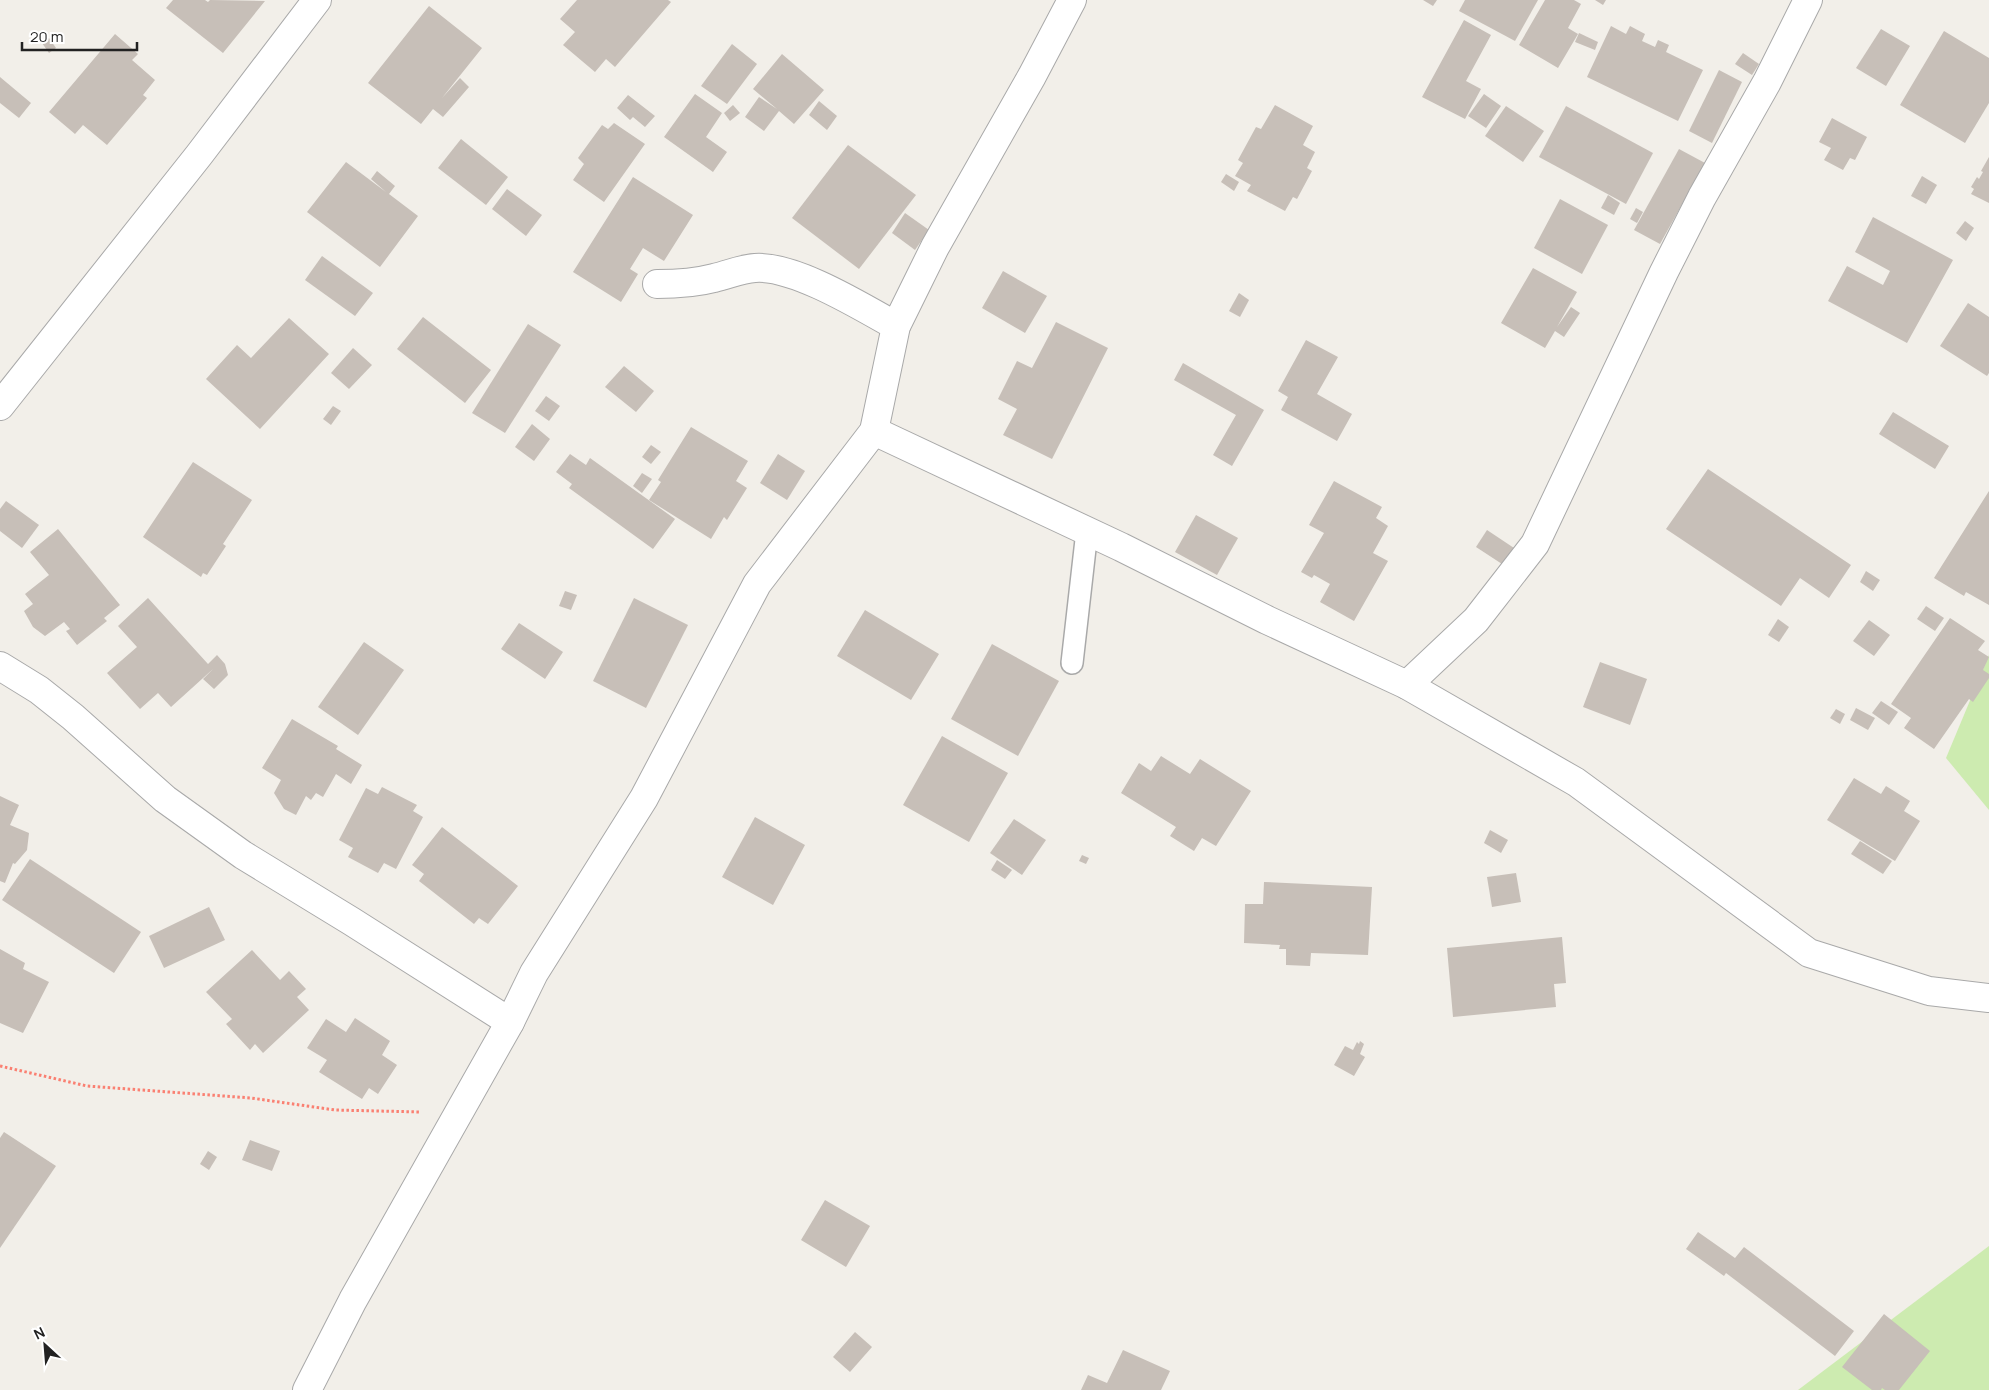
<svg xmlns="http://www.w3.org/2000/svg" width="1989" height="1390" viewBox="0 0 1989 1390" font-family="Manrope,sans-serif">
<rect width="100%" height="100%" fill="#f2efe9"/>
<!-- grass -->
<g fill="#cdebb0">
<polygon points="1989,655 1989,810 1946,758"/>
<polygon points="1989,1246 1989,1390 1798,1390"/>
</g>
<!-- building -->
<g fill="#c7bfb8">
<polygon points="173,0 205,0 208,2 210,0 265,1 223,53 166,8"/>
<polygon points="577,0 668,0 671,2 615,67 606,59 595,72 563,45 575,32 560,19"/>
<polygon points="1423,0 1437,0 1433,6"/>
<polygon points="1465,0 1538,0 1515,41 1459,11"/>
<polygon points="1545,0 1574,0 1581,4 1568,28 1578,34 1558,68 1519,45"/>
<polygon points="1595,0 1606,0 1603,5"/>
<polygon points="429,6 482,48 442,98 460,78 469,87 443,117 433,109 421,124 368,83"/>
<polygon points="1464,20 1491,35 1466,81 1481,89 1465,119 1422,97"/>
<polygon points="1611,26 1626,34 1630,26 1645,34 1642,41 1655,47 1658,40 1669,45 1666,52 1703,70 1678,121 1587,77"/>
<polygon points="1881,29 1910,46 1886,86 1856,68"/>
<polygon points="1944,31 1989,58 1989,103 1965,143 1900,105"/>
<polygon points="1579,33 1598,42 1595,50 1575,42"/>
<polygon points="115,34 138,54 132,60 155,80 143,95 147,98 107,145 83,125 75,134 49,112"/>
<polygon points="49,38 56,48 49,53 42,43"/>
<polygon points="732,44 757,64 727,104 701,86"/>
<polygon points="1743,53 1759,64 1752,75 1735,64"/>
<polygon points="782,54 824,90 794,124 779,111 764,131 745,117 759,97 777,109 753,89"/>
<polygon points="1719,70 1742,82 1712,143 1689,131"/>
<polygon points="0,77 31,103 19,118 0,103"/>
<polygon points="695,94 722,113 706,137 727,152 713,172 664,137"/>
<polygon points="1484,94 1501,106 1486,128 1468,116"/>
<polygon points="628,95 655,116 645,127 633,117 630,120 617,108"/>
<polygon points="819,101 837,116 827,130 809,115"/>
<polygon points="733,105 740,113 730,121 724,113"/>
<polygon points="1275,105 1313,126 1303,145 1315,152 1307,168 1312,171 1297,199 1293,197 1285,211 1247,191 1251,185 1235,176 1243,163 1238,160 1256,127 1261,129"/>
<polygon points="1506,106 1544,131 1523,162 1485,136"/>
<polygon points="1566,106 1653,153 1626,204 1539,157"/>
<polygon points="1832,118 1867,137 1855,160 1850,158 1843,170 1824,160 1831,148 1819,142"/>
<polygon points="614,123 645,144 604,202 573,180 584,164 578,158 602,125 608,129"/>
<polygon points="461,139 508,177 486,205 438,168"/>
<polygon points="848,145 916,195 859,269 792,218"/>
<polygon points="1679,149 1705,163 1660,244 1634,230"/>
<polygon points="1989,157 1989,203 1971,194 1974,189 1971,187 1977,177 1979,179 1983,172 1981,171"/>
<polygon points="346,162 386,192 371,179 377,171 395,186 389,194 418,216 380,267 307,212"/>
<polygon points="1226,174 1239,182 1234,191 1221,182"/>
<polygon points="1922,176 1937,185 1926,204 1911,196"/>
<polygon points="633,177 693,215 664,261 643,248 630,269 638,274 621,302 573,272"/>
<polygon points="507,189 542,215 526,236 492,209"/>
<polygon points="1608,195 1620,203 1614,215 1601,208"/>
<polygon points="1560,199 1608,225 1582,274 1534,248"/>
<polygon points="1636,208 1643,212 1637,223 1630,219"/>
<polygon points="905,213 929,230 915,250 892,233"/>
<polygon points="1873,217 1953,260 1907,343 1828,301 1847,266 1883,285 1890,271 1855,252"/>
<polygon points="1965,221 1974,228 1966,241 1956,233"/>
<polygon points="322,256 373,293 355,316 305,280"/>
<polygon points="1533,268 1577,292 1557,327 1571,307 1580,313 1564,337 1555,331 1545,348 1501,323"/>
<polygon points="1003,271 1047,296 1025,333 982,308"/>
<polygon points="1239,293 1249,300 1240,317 1229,311"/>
<polygon points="1968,303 1989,317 1989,373 1987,376 1940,346"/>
<polygon points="423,317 491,370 465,403 397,349"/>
<polygon points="289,318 329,354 260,429 206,379 237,345 251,358"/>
<polygon points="1056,322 1108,348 1052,459 1003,435 1017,409 998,399 1017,361 1032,368"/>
<polygon points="528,324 561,345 505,433 472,413"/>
<polygon points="1306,340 1338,357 1317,394 1352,414 1337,441 1281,410 1288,397 1278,391"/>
<polygon points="353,348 372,365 349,389 331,373"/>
<polygon points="1183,363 1264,410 1232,466 1213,455 1236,415 1174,380"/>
<polygon points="624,366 654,391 636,412 605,387"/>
<polygon points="546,396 560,406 549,421 535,411"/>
<polygon points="333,406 341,411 331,425 323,419"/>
<polygon points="1893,412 1949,446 1935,469 1879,434"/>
<polygon points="532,424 550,439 534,461 515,447"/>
<polygon points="691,427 748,461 736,481 747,488 727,520 724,517 711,539 649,500 661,482 658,480"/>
<polygon points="651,445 661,452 651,464 642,457"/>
<polygon points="570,454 586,465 590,458 675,519 653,549 569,488 572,484 556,472"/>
<polygon points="778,454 805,471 787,500 760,483"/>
<polygon points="193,462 252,500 223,544 226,546 207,575 203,573 201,577 143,537"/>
<polygon points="1708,469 1851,565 1829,598 1800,578 1781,606 1666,529"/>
<polygon points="642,473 652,479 642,493 633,486"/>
<polygon points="1334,481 1382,507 1376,518 1388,526 1373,553 1388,561 1354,621 1320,602 1330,584 1314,575 1312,578 1301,572 1324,533 1309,525"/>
<polygon points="1989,491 1989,605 1966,592 1964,596 1934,578"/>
<polygon points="6,501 39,525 22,548 0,531 0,509"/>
<polygon points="1196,515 1238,538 1217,575 1175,552"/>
<polygon points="58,529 120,605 104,618 107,621 77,645 66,631 70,629 64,622 45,636 33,627 24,611 33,604 25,594 49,575 30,552"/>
<polygon points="1487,530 1514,548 1502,564 1476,547"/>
<polygon points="1866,571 1880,580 1873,591 1860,582"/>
<polygon points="565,591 577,595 571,610 559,606"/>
<polygon points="148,598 208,664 217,655 225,664 228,675 214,689 203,679 213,669 171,707 158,693 140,709 107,673 137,647 118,626"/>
<polygon points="634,598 688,625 646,708 593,681"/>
<polygon points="1926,606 1944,618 1935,631 1917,619"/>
<polygon points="865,610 939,654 911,700 837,656"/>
<polygon points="1950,618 1985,641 1978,650 1989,657 1983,670 1989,674 1989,678 1973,702 1969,699 1934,749 1904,728 1911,718 1891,704"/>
<polygon points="1778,619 1789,627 1779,642 1768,635"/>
<polygon points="1869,620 1890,635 1874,656 1853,641"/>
<polygon points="519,623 563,652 545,679 501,649"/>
<polygon points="364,642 404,670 358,735 318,707"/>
<polygon points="992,644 1059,681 1018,756 951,719"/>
<polygon points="1600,662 1647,679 1630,725 1583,707"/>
<polygon points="1881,701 1898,712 1889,725 1872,713"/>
<polygon points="1856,708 1875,718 1868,730 1850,720"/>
<polygon points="1836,709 1845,714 1840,724 1830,718"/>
<polygon points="292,719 338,746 336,749 362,765 351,784 336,774 323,797 316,793 311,800 306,796 296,815 284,809 274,793 281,780 262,768"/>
<polygon points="942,736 1008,773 969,842 903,805"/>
<polygon points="1161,756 1190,774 1200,759 1251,791 1216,846 1202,838 1194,851 1170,836 1176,827 1121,793 1139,763 1151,771"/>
<polygon points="1854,778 1881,794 1886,786 1910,801 1904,811 1920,821 1895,861 1827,820"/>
<polygon points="382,787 417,805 413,811 423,817 396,869 384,863 378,873 348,857 353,848 339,840 366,788 378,794"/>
<polygon points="0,796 19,805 10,825 29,833 27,850 15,864 13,863 5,883 0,881"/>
<polygon points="755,817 805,845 773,905 722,877"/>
<polygon points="1014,819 1046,840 1022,875 990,853"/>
<polygon points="442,827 518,886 488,924 479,918 474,924 419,881 424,874 412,865"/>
<polygon points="1490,830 1508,840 1501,853 1484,843"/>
<polygon points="1860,841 1892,861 1883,874 1851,854"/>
<polygon points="1082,855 1089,858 1086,864 1079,861"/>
<polygon points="30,859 141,932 114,973 2,900"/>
<polygon points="997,860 1012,870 1005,879 991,870"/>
<polygon points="1516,873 1521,902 1492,907 1487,877"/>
<polygon points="1264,882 1372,887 1368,955 1311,953 1310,966 1286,965 1286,949 1279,949 1280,945 1244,943 1245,904 1263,904"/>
<polygon points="209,907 225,940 164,968 149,936"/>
<polygon points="1562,937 1566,983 1554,984 1556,1007 1453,1017 1447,948"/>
<polygon points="0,949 25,963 23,969 49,982 23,1033 0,1023"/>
<polygon points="252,950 280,980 289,971 306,989 297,997 309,1010 263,1053 255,1044 250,1050 226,1024 232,1019 206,992"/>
<polygon points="355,1018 390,1041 382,1055 397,1065 378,1094 369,1088 362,1099 319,1072 327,1060 307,1048 326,1019 346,1032"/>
<polygon points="1360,1041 1364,1044 1360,1054 1365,1057 1354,1076 1334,1065 1345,1046 1353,1050 1357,1042 1359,1044"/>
<polygon points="4,1132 56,1166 0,1248 0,1138"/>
<polygon points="250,1140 280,1151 272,1171 242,1160"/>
<polygon points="208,1151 217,1157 209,1170 200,1164"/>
<polygon points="825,1200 870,1226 846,1267 801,1240"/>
<polygon points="1698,1232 1735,1258 1744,1247 1854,1331 1835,1356 1726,1273 1724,1276 1686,1249"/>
<polygon points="1884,1314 1930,1351 1899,1390 1885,1390 1882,1388 1881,1390 1872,1390 1842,1367"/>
<polygon points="855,1332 872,1347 850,1372 833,1357"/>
<polygon points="1123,1350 1170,1371 1161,1390 1081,1390 1088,1375 1107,1383"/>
</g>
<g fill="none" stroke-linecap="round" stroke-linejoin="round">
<!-- service casing -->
<g stroke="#a9a9a9" stroke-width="24">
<polyline id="service" points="1072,663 1087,531"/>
</g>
<!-- minor casing -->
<g stroke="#a9a9a9" stroke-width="30">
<g id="minor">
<path d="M657 284C677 284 695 283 714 278 728 275 740 269 755 268 794 265 862 307 896 326"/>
<polyline points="0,406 199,155 317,0"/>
<polyline points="874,431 1121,547 1267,620 1407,685 1576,782 1809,953 1929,991 1989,998"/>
<polyline points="0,666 39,690 73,717 165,799 243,855 351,921 510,1022"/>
<polyline points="1407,685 1476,620 1535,544 1664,272 1702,197 1767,82 1808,0"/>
<polyline points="307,1390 353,1300 510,1022 534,973 644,798 757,584 874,431 896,326 935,247 1032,76 1072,0"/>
</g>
</g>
<!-- path -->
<polyline stroke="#fa8072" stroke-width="3" stroke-dasharray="2.5 2.5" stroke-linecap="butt" points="0,1066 87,1086 251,1098 335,1110 421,1112"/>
<!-- service -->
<use href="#service" stroke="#fff" stroke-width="21"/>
<!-- minor -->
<use href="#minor" stroke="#fff" stroke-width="28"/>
</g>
<!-- north arrow -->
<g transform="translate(45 1345) rotate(334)" stroke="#ffffff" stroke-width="4" paint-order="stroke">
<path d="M0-4L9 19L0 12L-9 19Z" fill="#222222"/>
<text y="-8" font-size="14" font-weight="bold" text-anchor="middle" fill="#222222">N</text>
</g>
<!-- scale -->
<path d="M22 42v8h115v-8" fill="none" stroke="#222222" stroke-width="2.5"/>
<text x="30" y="42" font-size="15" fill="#222222" stroke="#ffffff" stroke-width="4" paint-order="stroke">20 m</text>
</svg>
